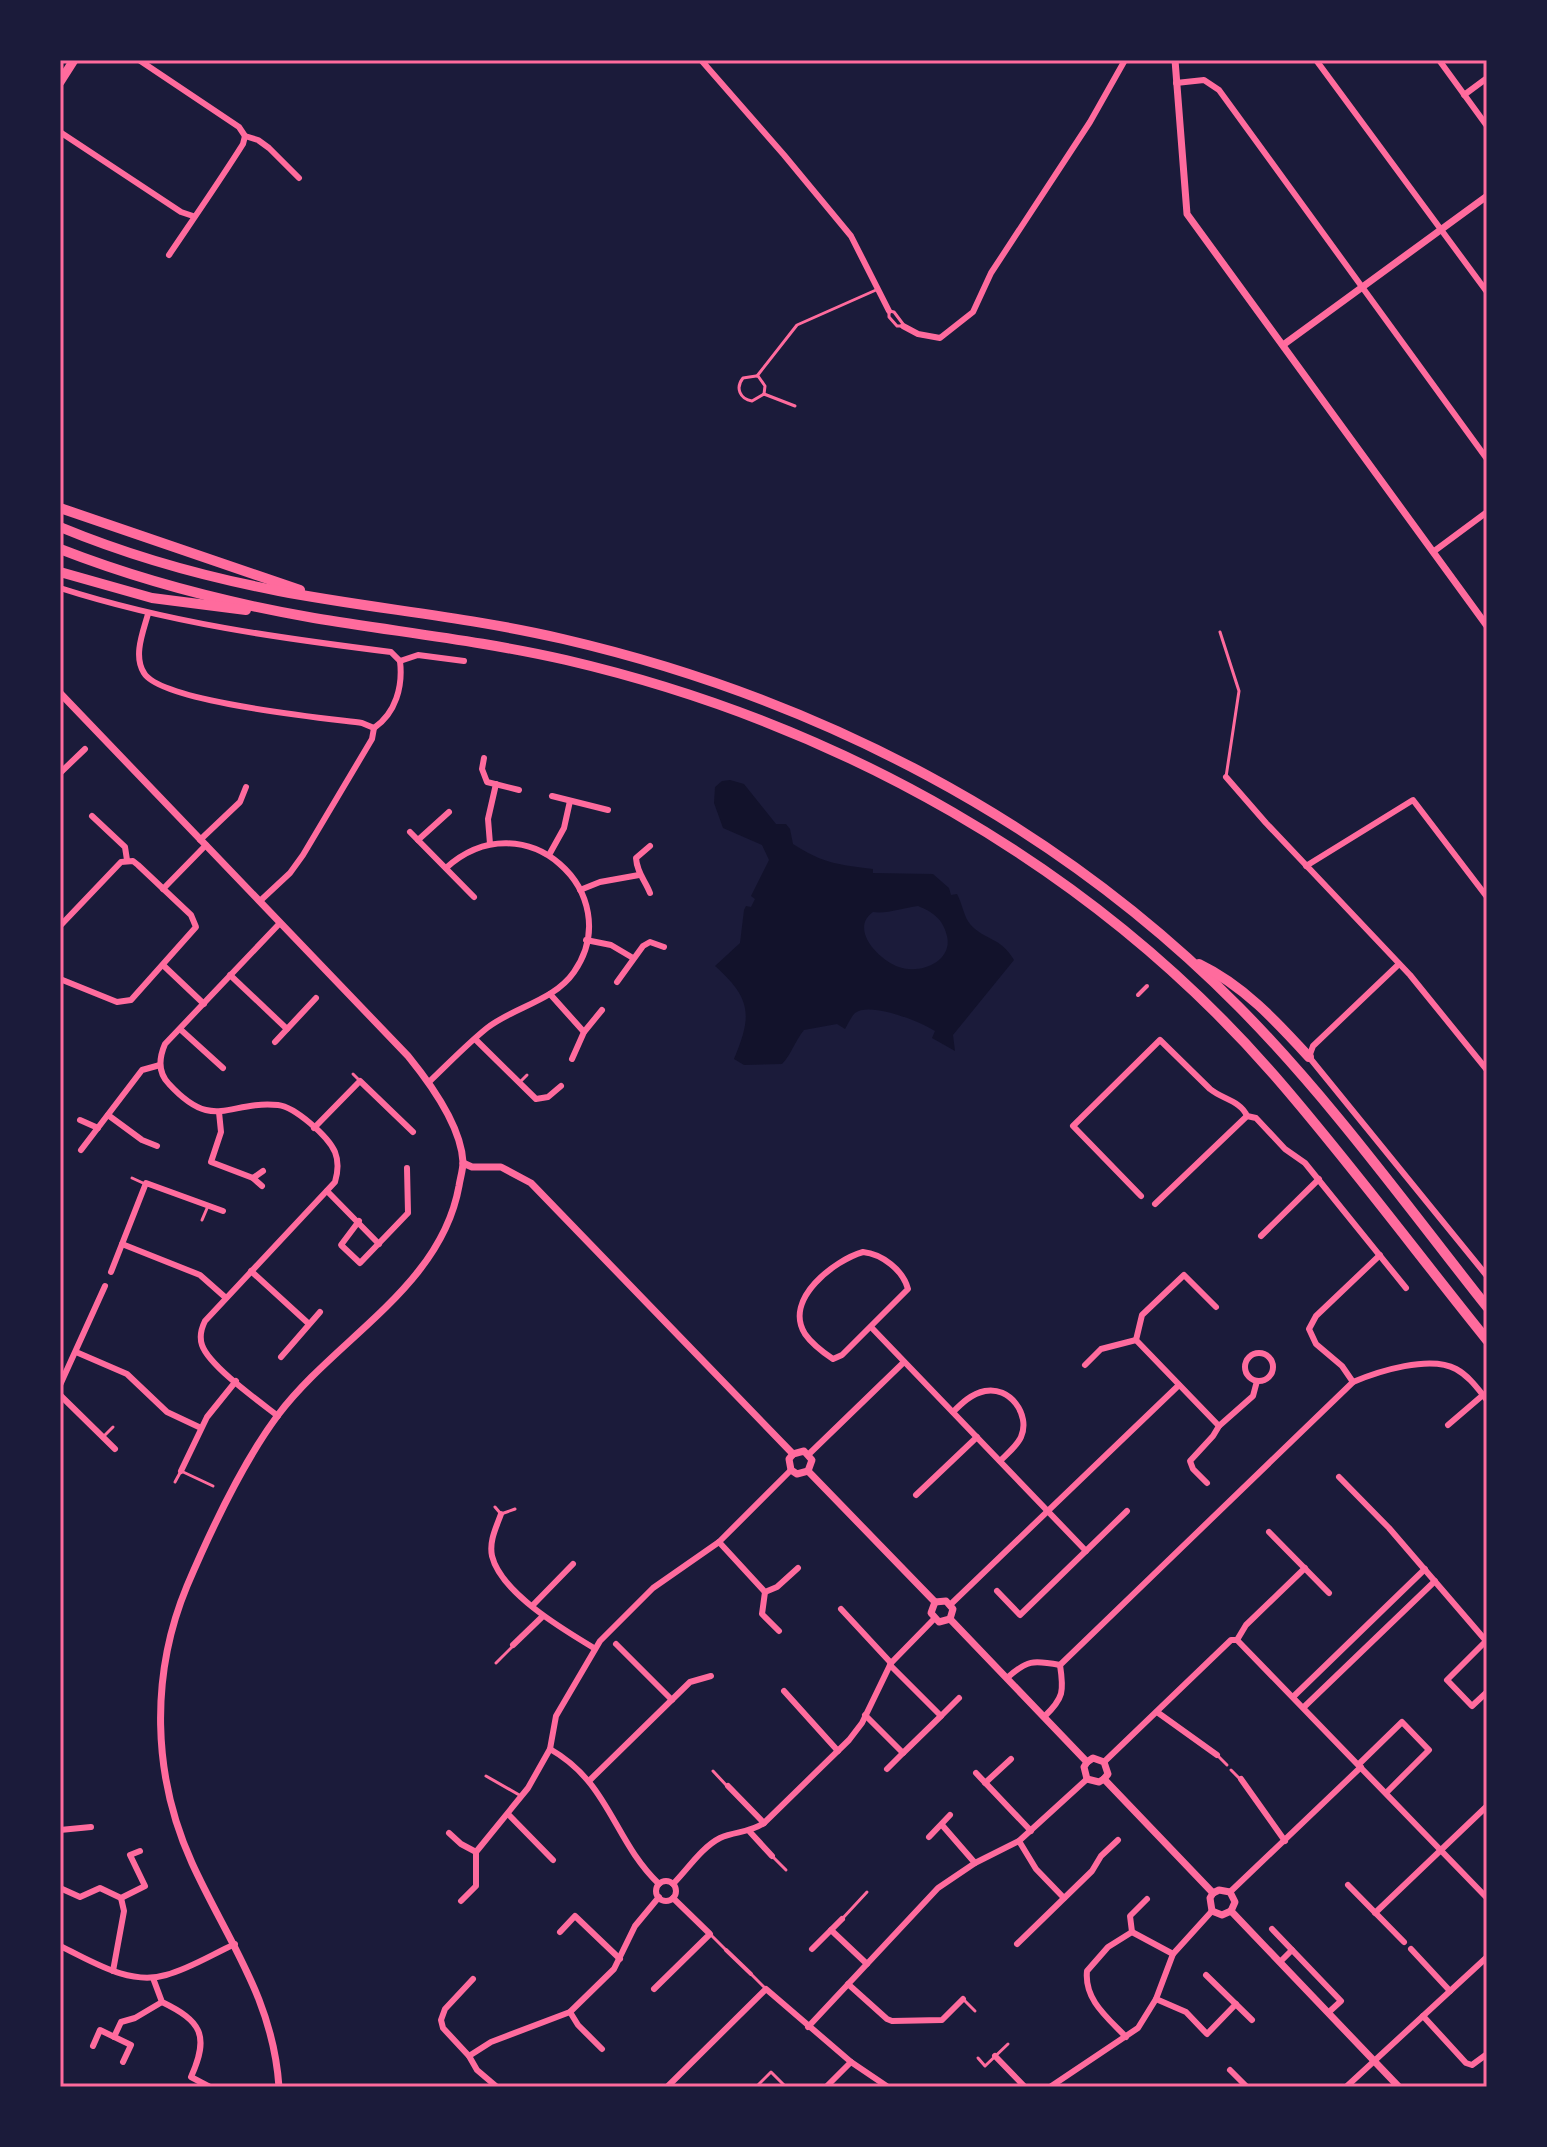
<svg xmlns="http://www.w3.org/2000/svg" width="1547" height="2147" viewBox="0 0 1547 2147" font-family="Roboto,sans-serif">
<rect width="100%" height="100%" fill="#1b1b3a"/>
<!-- water -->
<path fill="#12122b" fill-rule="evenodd" d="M730 780 744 784 776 824H786L790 829 793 844C822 863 839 865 873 869V873L933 874 949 888 951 895 957 894C962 903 964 917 970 924 985 941 1000 936 1014 960L953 1035 955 1051 932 1038 935 1031C921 1022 870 1001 855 1013 851 1017 848 1024 845 1029L837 1024 804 1030C795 1041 791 1055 782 1064L744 1065 734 1059C752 1016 752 999 715 966L740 943 744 910 746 906 751 907 755 899 751 896 769 860 762 845 723 828 714 803 715 787 722 781ZM918 906C933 912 943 919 947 936 953 961 921 975 899 967 879 960 849 929 873 912 887 914 903 908 918 906Z"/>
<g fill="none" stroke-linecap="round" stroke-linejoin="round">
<!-- service -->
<g stroke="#ff6b9d" stroke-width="3">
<polyline points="889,311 889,317 897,326 903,326"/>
<polyline points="889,311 894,312 903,324"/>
<path d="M756 376 743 378C735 388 740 399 752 401L764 394"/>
<polyline points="757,376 797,325 876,290"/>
<polyline points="758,376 765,386 764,394"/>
<polyline points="764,394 795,406"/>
<polyline points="1220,632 1239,691 1226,777"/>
<polyline points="353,1074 360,1081"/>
<polyline points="521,1081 527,1075"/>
<polyline points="132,1178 143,1183"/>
<polyline points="202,1220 208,1206"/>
<polyline points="103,1437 113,1427"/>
<polyline points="175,1482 181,1471 213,1486"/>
<polyline points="495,1507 501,1514 515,1509"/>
<polyline points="496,1663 513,1646"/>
<polyline points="1217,1755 1227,1765"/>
<polyline points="1231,1770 1240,1779"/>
<polyline points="713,1771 727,1786"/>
<polyline points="486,1776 521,1796"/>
<polyline points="772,1856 786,1870"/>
<polyline points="842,1919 867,1892"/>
<polyline points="710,1934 726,1950"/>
<polyline points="751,1974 765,1988"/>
<polyline points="963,1999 975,2011"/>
<polyline points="978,2058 985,2066 1008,2044"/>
<polyline points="756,2087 771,2072 786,2087"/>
</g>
<!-- pedestrian -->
<g stroke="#ff6b9d" stroke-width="4">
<polyline points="1138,995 1147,986"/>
<polyline points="726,1950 751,1974"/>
</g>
<!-- minor -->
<g stroke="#ff6b9d" stroke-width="6">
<polyline points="139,60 239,127 245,136 258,140 269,148 299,178"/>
<polyline points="701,60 784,155 851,236 889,311"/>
<polyline points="1316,60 1487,292"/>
<polyline points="1439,60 1487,126"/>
<polyline points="1176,83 1204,80 1219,90 1487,459"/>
<polyline points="1464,95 1487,78"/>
<polyline points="60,132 181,212 193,216"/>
<path d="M169 255C194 218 219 182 243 144L245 136"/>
<polyline points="903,326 918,334 940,338 973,312 991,273 1090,122 1125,60"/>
<polyline points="1433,552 1487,512"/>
<path d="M60 588C169 623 279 638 391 652L400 661"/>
<path d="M148 614C143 632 133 656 144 673 161 702 324 718 362 723L374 728"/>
<polyline points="400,661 418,655 464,661"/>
<polyline points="484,758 482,769 487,782 519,790"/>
<polyline points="60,773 85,749"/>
<polyline points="1226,777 1266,823 1410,975 1487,1070"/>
<polyline points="552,796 608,810"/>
<polyline points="92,816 125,847 127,860"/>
<polyline points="410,832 474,897"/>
<polyline points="200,840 240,802 246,787"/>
<polyline points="418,840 449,812"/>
<polyline points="490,844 488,819 496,784"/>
<path d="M650 846 636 858C637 873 645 880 650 893"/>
<polyline points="549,855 564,828 570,801"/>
<polyline points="1306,866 1413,800 1487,897"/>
<polyline points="163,889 206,845"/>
<polyline points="580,890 600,882 639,875"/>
<path d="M260 901 290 873 303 855 372 739 374 728C396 713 403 686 400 661"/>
<polyline points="60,926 121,862 133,861 138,865 191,915 196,927 131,1000 117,1002 60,979"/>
<polyline points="586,940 611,945 633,958"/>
<polyline points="1399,964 1313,1046 1309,1057 1487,1276"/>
<polyline points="164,966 204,1004"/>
<polyline points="230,975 287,1029"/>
<polyline points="617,982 643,946 650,942 664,947"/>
<polyline points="550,994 584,1032"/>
<polyline points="180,1029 223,1068"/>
<polyline points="475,1039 536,1099 548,1097 561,1086"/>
<polyline points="275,1042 316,998"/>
<polyline points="572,1059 584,1032 602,1010"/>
<path d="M429 1082C448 1064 467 1044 487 1028 514 1007 554 1001 574 972 628 894 525 797 446 868"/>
<polyline points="219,1112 221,1132 211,1162 253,1178 262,1186"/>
<polyline points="108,1115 142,1140 157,1146"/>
<polyline points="1247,1116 1256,1118 1285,1149 1305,1163 1406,1288"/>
<polyline points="80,1120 98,1128"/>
<polyline points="314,1128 360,1081 413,1132"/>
<polyline points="81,1150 142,1070 160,1065"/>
<polyline points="253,1178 263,1171"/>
<polyline points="327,1191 379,1244"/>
<path d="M1141 1196 1073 1126 1160 1040 1210 1089C1222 1099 1241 1101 1247 1116"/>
<polyline points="1155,1204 1247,1116"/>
<polyline points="359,1221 341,1245 360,1263 408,1213 407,1168"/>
<polyline points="1261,1236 1319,1179"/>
<polyline points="122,1244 200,1275 226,1298"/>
<path d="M863 1252C882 1254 903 1270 908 1289L842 1355 833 1359C824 1353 812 1344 805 1334 783 1299 835 1260 863 1252Z"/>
<polyline points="251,1271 309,1324"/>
<polyline points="111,1272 146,1183 223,1211"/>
<polyline points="1216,1307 1184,1275 1142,1315 1136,1340 1219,1426 1253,1396 1257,1381"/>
<polyline points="871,1327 1086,1551"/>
<polyline points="76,1352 127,1374 167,1412 201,1428"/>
<circle cx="1259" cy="1367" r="14"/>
<polyline points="281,1357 320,1312"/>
<polyline points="1085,1365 1101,1349 1136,1340"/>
<polyline points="1353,1382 1342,1366 1316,1344 1309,1329 1316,1316 1380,1255"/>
<polyline points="60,1385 105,1286"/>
<polyline points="60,1395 115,1449"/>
<path d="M953 1412C962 1403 971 1394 985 1391 1009 1386 1031 1414 1021 1437 1017 1446 1007 1454 1000 1461"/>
<path d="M278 1416C260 1402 209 1366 202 1345 199 1336 201 1329 205 1321L335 1182C338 1172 339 1162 335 1152 328 1136 295 1107 278 1105 228 1100 214 1133 169 1084 158 1073 159 1058 165 1044L280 923"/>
<polyline points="1448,1425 1483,1395"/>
<polyline points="809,1454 904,1362"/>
<polyline points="181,1471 207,1417 236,1381"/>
<polyline points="1339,1477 1389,1528 1487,1642"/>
<polyline points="1207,1483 1193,1469 1190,1461 1213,1436 1219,1426"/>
<polyline points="916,1495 977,1437"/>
<path d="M501 1514C496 1528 489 1541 492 1556 501 1593 564 1630 594 1648"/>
<polyline points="1269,1532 1329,1593"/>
<polyline points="719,1542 765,1592 777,1587 798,1568"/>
<polyline points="997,1591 1020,1615 1127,1511"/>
<polyline points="765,1592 762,1614 779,1631"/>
<polyline points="951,1604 1179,1385"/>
<polyline points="532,1606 573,1564"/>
<polyline points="841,1609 891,1663"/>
<polyline points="1237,1640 1487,1898"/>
<polyline points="1486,1641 1447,1680 1472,1706 1487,1692"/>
<polyline points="616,1644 672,1700"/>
<polyline points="513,1645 543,1616"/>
<path d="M1060 1665 1353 1382C1379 1371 1430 1355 1456 1369 1469 1376 1478 1389 1487 1400"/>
<path d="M1007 1678C1027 1660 1033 1660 1060 1665"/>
<polyline points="784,1691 838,1751"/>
<polyline points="1294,1696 1425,1569"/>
<polyline points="1304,1707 1435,1581"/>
<polyline points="1157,1712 1217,1755"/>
<polyline points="865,1715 903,1753 941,1716 890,1665"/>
<polyline points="941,1716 959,1698"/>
<path d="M1044 1717C1064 1698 1064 1691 1060 1665"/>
<path d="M550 1749C610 1783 613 1840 659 1884"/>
<polyline points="1104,1762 1231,1640 1237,1640 1246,1625 1305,1568"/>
<polyline points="1359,1764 1402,1722 1429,1750 1386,1793"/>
<polyline points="887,1769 903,1753"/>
<polyline points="976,1773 1031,1831"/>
<polyline points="1241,1779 1285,1841"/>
<polyline points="590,1780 690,1682 711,1676"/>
<polyline points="985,1783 1011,1759"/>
<polyline points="728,1786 764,1823"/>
<polyline points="508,1814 553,1860"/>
<polyline points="942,1825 975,1863"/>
<polyline points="60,1830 91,1827"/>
<polyline points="750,1832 772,1856"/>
<polyline points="449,1833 461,1844 476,1852"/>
<polyline points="929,1837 950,1815"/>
<polyline points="1019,1841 1036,1869 1064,1898"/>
<circle cx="666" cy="1891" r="10"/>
<path d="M673 1884C687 1870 702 1847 720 1838 735 1831 750 1833 764 1823L849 1740 862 1723 891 1663 934 1619"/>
<polyline points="1348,1885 1404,1942"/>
<polyline points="60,1888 80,1897 100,1888 121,1898 145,1886 130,1855 140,1851"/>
<polyline points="1230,1892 1361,1767"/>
<polyline points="461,1901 476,1886 476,1852 528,1788 550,1749 556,1716 600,1641 653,1588 719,1542 791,1470"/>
<polyline points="1375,1913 1487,1806"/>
<polyline points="1272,1929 1341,2001 1329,2012"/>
<polyline points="831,1930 842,1919"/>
<polyline points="560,1932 575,1916 620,1959"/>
<polyline points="1132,1932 1130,1916 1147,1899"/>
<polyline points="1017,1944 1092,1871 1101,1856 1118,1840"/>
<path d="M60 1946C92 1961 129 1986 166 1975 189 1969 213 1954 235 1944"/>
<polyline points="812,1949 831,1930 867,1964"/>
<polyline points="1411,1949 1450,1991"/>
<polyline points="1280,1962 1292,1950"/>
<polyline points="113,1971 124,1911 121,1898"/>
<polyline points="1206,1975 1252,2020"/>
<path d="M153 1978 162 2002C201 2021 210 2035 191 2077L210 2087"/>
<polyline points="473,1979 445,2009 441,2020 443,2028 469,2056 477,2070 497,2087"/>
<polyline points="848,1984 887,2019 892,2021 942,2020 963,1999"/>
<polyline points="654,1989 710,1934 673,1898"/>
<polyline points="1156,1999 1186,2012 1207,2034 1236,2004"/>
<polyline points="570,2012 578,2025 602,2049"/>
<polyline points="1423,2016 1466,2063 1472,2065 1487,2054"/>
<polyline points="808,2027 938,1888 975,1863 1019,1841 1087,1779"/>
<polyline points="114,2037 121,2022 135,2018 162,2002"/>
<path d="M1126 2037C1108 2018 1084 2000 1087 1971L1108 1947 1132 1932 1173 1954"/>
<polyline points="93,2046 100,2030 131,2045 123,2062"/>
<polyline points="469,2056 491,2042 570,2012 614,1969 635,1926 659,1897"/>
<polyline points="995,2056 1025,2087"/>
<polyline points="1230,2070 1247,2087"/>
<polyline points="667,2087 766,1989 851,2062 888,2087"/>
<polyline points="826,2087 851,2062"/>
<polyline points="1050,2087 1138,2028 1156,1999 1173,1954 1212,1911"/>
<polyline points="1346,2087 1487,1957"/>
</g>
<!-- tertiary -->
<g stroke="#ff6b9d" stroke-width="7">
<polyline points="1175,60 1187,214 1487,626"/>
<polyline points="1283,345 1487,196"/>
<path d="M60 693 408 1056C430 1083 461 1125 463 1162 463 1170 460 1179 459 1186 441 1287 336 1338 278 1415 243 1462 210 1532 187 1586 150 1675 152 1775 192 1863 227 1940 273 1998 279 2087"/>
<polyline points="463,1163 472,1167 501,1167 531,1183 793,1454"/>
<polyline points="793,1454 804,1451 812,1460 808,1471"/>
<polyline points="793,1454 789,1459 791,1470 797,1474 808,1471"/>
<polyline points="808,1471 935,1602"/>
<polyline points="935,1602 931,1613 939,1622 950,1619"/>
<polyline points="935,1602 946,1601 953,1609 950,1619"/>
<polyline points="950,1619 1087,1762"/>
<polyline points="1087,1762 1093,1758 1104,1762 1108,1774 1104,1779"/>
<polyline points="1087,1762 1084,1767 1087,1779 1099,1782 1104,1779"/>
<polyline points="1104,1779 1213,1893"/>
<polyline points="1213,1893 1210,1898 1212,1911 1222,1915 1231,1911"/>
<polyline points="1213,1893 1219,1890 1230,1892 1235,1902 1231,1911"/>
<polyline points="1231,1911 1399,2087"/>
</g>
<!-- primary -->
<polyline stroke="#ff6b9d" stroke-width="9" points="60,82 74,60"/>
<!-- trunk -->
<g stroke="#ff6b9d" stroke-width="10">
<polyline points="60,508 300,590"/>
<path d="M60 527C130 556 205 577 279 591 374 609 469 617 563 639 817 698 1055 821 1239 1007 1330 1099 1407 1206 1487 1307"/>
<path d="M60 549C142 581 228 603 314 618 398 632 483 641 566 660 836 723 1090 864 1274 1075 1348 1160 1416 1252 1487 1340"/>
<polyline points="60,572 152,598 246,610"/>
<path d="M1199 964C1243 985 1276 1021 1309 1057"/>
</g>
</g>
<!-- border -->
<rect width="1547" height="2147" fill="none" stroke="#1b1b3a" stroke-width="124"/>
<rect x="62" y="62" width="1423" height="2023" fill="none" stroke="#ff6b9d" stroke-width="3"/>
</svg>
